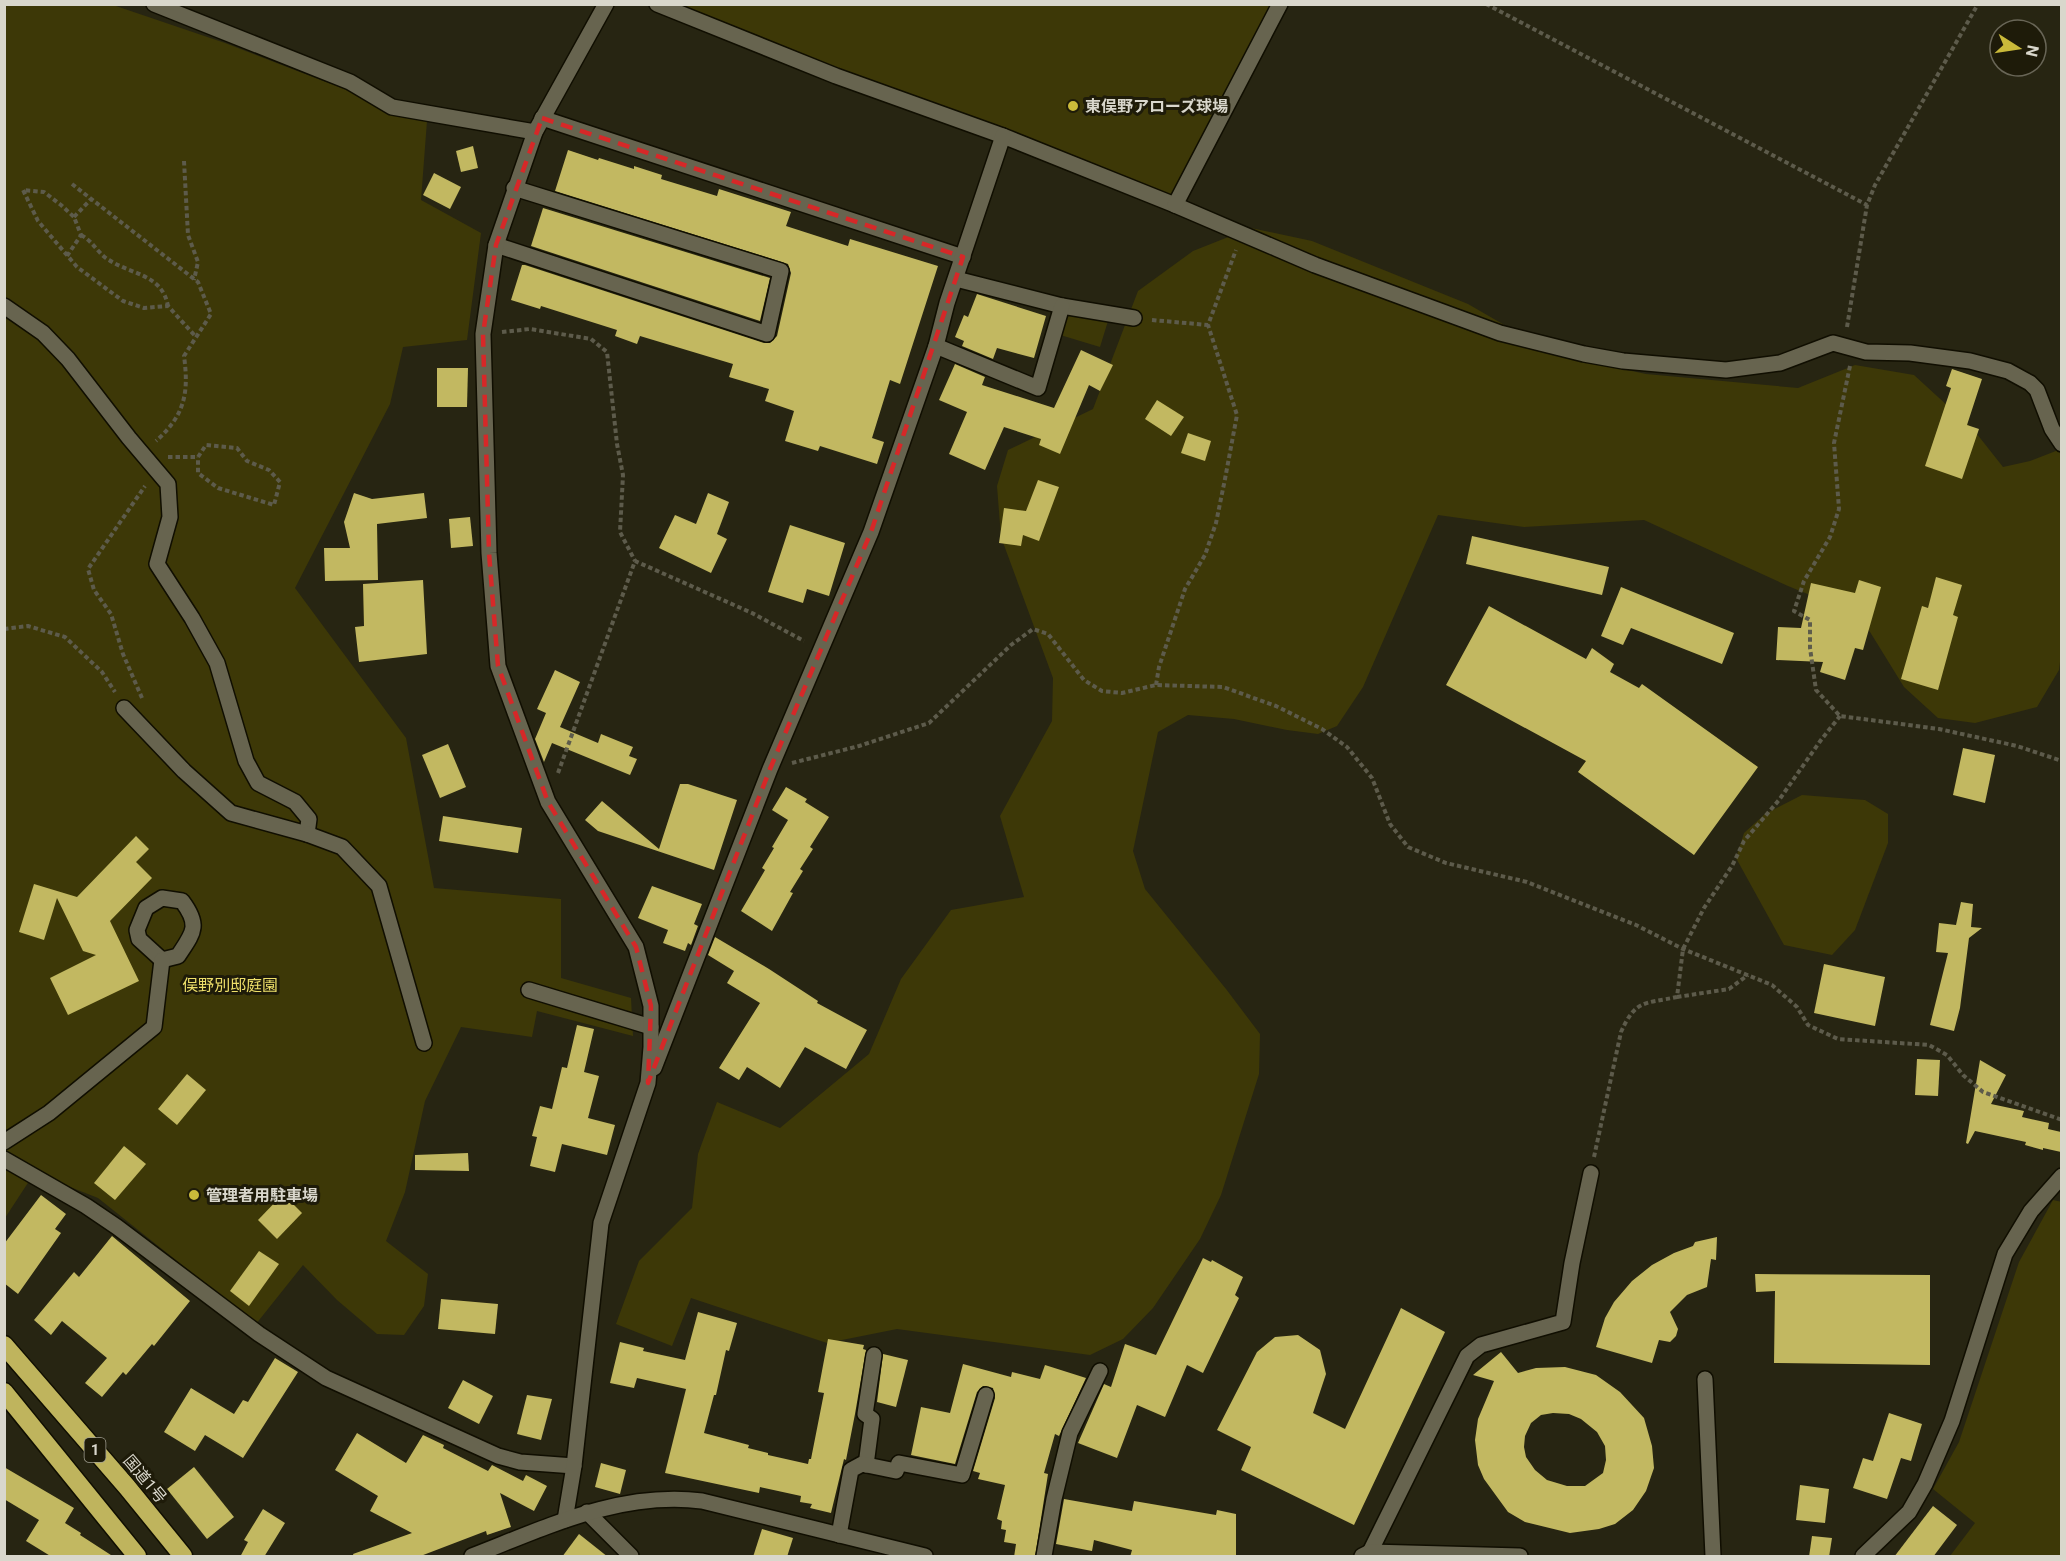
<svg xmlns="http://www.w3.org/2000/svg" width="2066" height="1561" viewBox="0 0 2066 1561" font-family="Roboto,'Noto Sans JP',sans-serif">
<rect width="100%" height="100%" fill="#272512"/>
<!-- green -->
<g fill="#3d3807">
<polygon points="5,5 113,5 225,43 427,121 421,200 481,233 467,340 403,347 390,404 295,588 406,738 434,888 561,899 561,978 631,998 633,1036 537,1011 532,1037 461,1027 425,1101 405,1192 386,1241 428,1274 424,1306 404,1335 377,1334 337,1300 303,1265 256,1324 98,1198 60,1183 37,1169 5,1218"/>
<polygon points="657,5 1280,5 1175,205"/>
<polygon points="1251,228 1312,241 1468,304 1556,355 1646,374 1798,388 1855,365 1914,375 1973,429 2003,467 2030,461 2061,449 2061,654 2059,670 2037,707 1975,723 1938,718 1904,687 1862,619 1847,610 1788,586 1644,520 1524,527 1438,515 1363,687 1337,726 1318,734 1287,730 1234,719 1188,715 1158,732 1133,851 1145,889 1226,989 1260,1034 1259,1074 1221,1195 1200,1239 1153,1308 1123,1339 1090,1355 897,1329 827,1343 691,1298 672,1346 616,1324 639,1261 692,1208 698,1154 717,1102 780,1128 869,1054 901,979 951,910 1024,897 1000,816 1052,721 1053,678 1001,537 997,486 1008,450 1093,409 1138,291 1193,251"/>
<polygon points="1065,309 1108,321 1100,347 1057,334"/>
<polygon points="1802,795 1865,800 1888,814 1888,843 1855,930 1832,955 1784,945 1736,858 1744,833 1765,814"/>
<polygon points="2053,1200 2062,1202 2061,1556 1950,1556 1975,1523 1933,1489 1959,1442 2019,1262"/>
</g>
<!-- building -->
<g fill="#c2b861" fill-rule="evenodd">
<polygon points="473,146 478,168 461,172 456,151"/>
<polygon points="568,150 598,160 599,158 634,169 634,166 662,175 661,179 717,196 719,189 763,203 791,212 786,226 848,246 850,239 938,266 900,384 890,380 872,438 884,442 877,464 820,446 818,451 785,441 794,411 765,401 769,389 729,377 733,364 640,336 637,344 615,336 617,330 541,306 540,309 511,300 522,265 525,265 764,343 770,343 777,336 791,273 788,264 555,191"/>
<polygon points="434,173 461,187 450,209 423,195"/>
<polygon points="543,208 770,278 760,321 531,246"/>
<polygon points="977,294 1046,316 1034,358 997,348 993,359 962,346 964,341 955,337 964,315 968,317"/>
<polygon points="1081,350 1113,365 1100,391 1089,385 1060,454 1039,445 1041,439 1004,427 985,470 949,454 967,412 939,400 955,364 985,377 982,385 1054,408"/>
<polygon points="437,368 468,368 467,407 437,407"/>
<polygon points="1952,369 1982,379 1967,425 1979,429 1962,479 1925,466 1951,388 1946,386"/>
<polygon points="1157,400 1184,417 1171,436 1145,419"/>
<polygon points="1188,433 1211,441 1205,461 1181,453"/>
<polygon points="1038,480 1059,487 1039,541 1023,535 1021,546 999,543 1004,508 1026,511"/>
<polygon points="354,493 372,499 424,493 427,518 377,524 378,580 325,581 324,548 350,548 344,522"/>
<polygon points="708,493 729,502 717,534 727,539 711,573 659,548 675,515 696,524"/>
<polygon points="470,517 473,546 451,548 449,519"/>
<polygon points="790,525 845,543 829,596 807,589 803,603 768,592"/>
<polygon points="1472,536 1609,567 1602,595 1466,564"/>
<polygon points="1936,577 1962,585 1953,615 1958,617 1938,690 1901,679 1922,606 1928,608"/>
<polygon points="423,580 427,654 359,662 355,627 364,626 363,584"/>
<polygon points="1859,580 1881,587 1863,650 1855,648 1845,680 1820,672 1823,662 1776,660 1778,627 1801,628 1811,583 1855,593"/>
<polygon points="1621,587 1734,633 1722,664 1631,628 1623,645 1601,636"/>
<polygon points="1489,606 1586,659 1592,648 1614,664 1610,672 1639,688 1642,684 1758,767 1694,855 1578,772 1586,761 1446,685"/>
<polygon points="555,670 580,682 560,727 598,743 601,734 633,747 629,756 637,759 630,775 552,743 544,762 535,739 546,713 537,709"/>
<polygon points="448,744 466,787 440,798 422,755"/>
<polygon points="1963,748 1995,755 1985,803 1953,795"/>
<polygon points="680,784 688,784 737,800 714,870 598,831 585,820 602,801 659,849"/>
<polygon points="786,787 807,799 805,802 829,817 810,847 813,849 800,869 803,871 790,892 793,893 772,931 741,911 765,870 762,868 774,848 772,847 788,820 772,810"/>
<polygon points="443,816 522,828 518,853 439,841"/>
<polygon points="136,836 149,849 136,862 152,878 110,921 139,981 68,1015 50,978 96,955 83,951 57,898 44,940 19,932 34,884 77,897"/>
<polygon points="652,886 702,904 694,924 698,926 691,945 688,943 685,951 663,943 668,930 638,918"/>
<polygon points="1961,902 1973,904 1971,927 1982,928 1969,938 1960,1008 1954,1031 1930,1025 1948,953 1936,952 1939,923 1956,925"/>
<polygon points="715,937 769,969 818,1001 817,1003 867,1030 846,1069 805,1047 780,1088 747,1067 739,1080 719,1068 760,1003 727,983 734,971 708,955"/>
<polygon points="1824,964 1885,977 1875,1026 1814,1013"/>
<polygon points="577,1025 594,1029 584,1072 599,1076 588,1118 615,1125 607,1155 562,1144 555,1172 530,1166 537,1137 532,1136 540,1106 552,1109 562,1067 567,1068"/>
<polygon points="1917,1059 1940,1060 1938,1096 1915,1095"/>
<polygon points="1980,1060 2006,1075 1991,1104 2024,1111 2022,1117 2049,1123 2048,1129 2061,1132 2061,1152 2043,1148 2043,1150 2025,1145 2026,1142 1975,1131 1968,1144 1966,1143"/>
<polygon points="187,1074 206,1090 177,1125 158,1109"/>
<polygon points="124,1146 146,1164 115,1200 94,1183"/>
<polygon points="468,1153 469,1171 415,1170 415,1155"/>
<polygon points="283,1194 302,1213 277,1239 258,1220"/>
<polygon points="41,1195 66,1214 55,1229 61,1233 18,1294 4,1283 4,1244"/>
<polygon points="112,1236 190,1301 154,1346 152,1344 126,1375 123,1372 102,1397 85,1383 107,1358 62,1321 51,1335 34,1320 74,1272 79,1277"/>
<polygon points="1717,1237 1716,1260 1711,1259 1707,1287 1687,1295 1670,1312 1678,1329 1676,1336 1670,1342 1659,1340 1652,1363 1596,1347 1605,1318 1614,1302 1632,1281 1652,1265 1674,1253 1693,1246 1695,1242"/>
<polygon points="259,1251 279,1264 249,1306 230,1291"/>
<polygon points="1203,1258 1211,1262 1212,1260 1243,1277 1235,1295 1239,1298 1203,1373 1187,1365 1165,1417 1137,1405 1117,1458 1078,1443 1104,1384 1111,1387 1125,1344 1156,1355"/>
<polygon points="1755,1274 1930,1275 1930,1365 1774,1363 1775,1291 1756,1292"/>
<polygon points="441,1299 498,1304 495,1334 438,1329"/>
<polygon points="1401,1308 1445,1332 1354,1525 1241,1470 1251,1447 1217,1430 1257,1352 1275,1337 1298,1335 1320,1350 1326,1374 1313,1413 1345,1429"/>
<polygon points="698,1312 737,1323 729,1351 726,1350 716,1395 714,1395 704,1433 749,1445 748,1448 768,1453 768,1455 808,1464 809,1459 811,1459 824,1393 818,1392 828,1339 864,1345 863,1349 866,1350 855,1414 846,1460 844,1459 831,1513 810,1508 812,1504 800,1502 801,1496 760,1487 759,1493 665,1473 686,1389 637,1378 634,1388 610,1383 620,1342 644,1348 643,1351 685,1360"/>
<path d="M1501 1352 1518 1373 1536 1368 1565 1367 1596 1375 1620 1392 1644 1418 1652 1446 1654 1468 1646 1491 1633 1510 1615 1524 1599 1529 1570 1533 1525 1522 1508 1512 1484 1479 1478 1465 1475 1440 1478 1419 1494 1381 1473 1375ZM1553 1413 1569 1414 1581 1419 1597 1432 1605 1446 1606 1460 1603 1473 1585 1486H1567L1547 1480 1535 1470 1526 1457 1524 1447 1525 1436 1531 1423 1541 1415Z"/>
<polygon points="883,1354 908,1360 896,1407 877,1402"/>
<polygon points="275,1358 298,1372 243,1458 205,1435 195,1451 164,1432 191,1388 234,1414 243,1400 248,1402"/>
<polygon points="963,1364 1011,1377 1012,1372 1040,1379 1045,1365 1086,1378 1059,1436 1055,1434 1044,1473 1048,1474 1035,1557 1014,1557 1016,1544 1004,1542 1006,1530 1001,1529 1002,1521 997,1519 1005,1485 978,1479 980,1473 973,1471 995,1398 993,1388 983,1386 977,1392 955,1464 911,1455 921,1407 950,1413"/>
<polygon points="463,1380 493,1396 479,1424 448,1408"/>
<polygon points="527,1395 552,1399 541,1440 517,1434"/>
<polygon points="1889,1413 1922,1424 1911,1461 1901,1458 1887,1499 1853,1488 1863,1458 1873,1461"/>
<polygon points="357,1433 406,1463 423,1435 444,1445 443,1448 488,1471 492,1465 523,1481 526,1475 547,1486 534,1511 500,1493 511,1527 487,1535 486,1531 418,1557 354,1557 353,1554 412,1533 370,1511 378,1496 335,1470"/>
<polygon points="601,1463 626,1470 620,1494 595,1487"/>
<polygon points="4,1467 74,1508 65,1523 81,1533 80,1535 114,1557 52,1557 26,1541 39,1520 4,1499"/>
<polygon points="194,1467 234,1517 207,1539 167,1489"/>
<polygon points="1800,1485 1829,1489 1825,1523 1796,1520"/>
<polygon points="1064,1499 1132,1511 1134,1501 1216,1515 1217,1510 1236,1514 1236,1557 1130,1557 1132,1550 1094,1540 1092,1551 1056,1544"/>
<polygon points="1933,1506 1957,1525 1933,1557 1894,1557"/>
<polygon points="263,1509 285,1523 264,1557 240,1557 248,1542 244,1540"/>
<polygon points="762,1529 793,1538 787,1557 753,1557"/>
<polygon points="579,1534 608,1557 562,1557"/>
<polygon points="1812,1536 1832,1538 1829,1557 1809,1557"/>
</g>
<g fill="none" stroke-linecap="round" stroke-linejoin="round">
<!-- minor casing -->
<g stroke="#100e01" stroke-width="18">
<g id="minor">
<polyline points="154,4 350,82 392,107 535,132"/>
<polyline points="657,4 836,76 1003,136 1175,205 1315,265 1500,333 1584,354 1623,361 1726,370 1780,363 1833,343 1866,352 1910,353 1970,361 2008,371 2030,383 2037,390 2052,429 2062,444"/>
<polyline points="542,118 963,257"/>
<polyline points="1175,205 1280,4"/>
<polyline points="496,245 767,334 781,271 514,188"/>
<polyline points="956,279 1062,306 1134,318"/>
<polyline points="4,306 43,333 68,359 129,438 168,484 170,517 157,564 192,618 217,663 246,761 258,783 295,802 309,819 307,834 231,813 184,771 124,708"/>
<polyline points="936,346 1038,388 1062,306"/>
<polyline points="307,834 342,847 379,886 424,1043"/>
<path d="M162 898 182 901C201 926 193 933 178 956L162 960 139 939 137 930 146 908Z"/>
<polyline points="529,990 651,1027"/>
<polyline points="654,1068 770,769 871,532 936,346 947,303 1003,136"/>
<polyline points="4,1142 49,1113 154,1027 162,960"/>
<polyline points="4,1159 86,1206 117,1227 259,1334 326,1378 498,1456 520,1462 574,1466"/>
<polyline points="1705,1379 1713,1556"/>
<polyline points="866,1465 872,1419 865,1414 874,1355"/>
<polyline points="587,1512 631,1556"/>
<polyline points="565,1520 574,1466 601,1223 648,1083 651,1047 651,1006 636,947 548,802 498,666 489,553 483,334 496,245 535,132 606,4"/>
<polyline points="839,1535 851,1470 862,1464 896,1471 899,1463 962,1475 986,1395"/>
<polyline points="1370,1552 1467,1356 1481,1345 1563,1322 1572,1263 1591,1173"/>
<path d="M472 1556C547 1527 620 1491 702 1501L925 1556"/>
<polyline points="1044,1556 1054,1499 1070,1433 1100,1371"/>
<polyline points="1362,1556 1370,1552 1520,1556"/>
<polyline points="1863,1556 1909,1512 1925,1484 1952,1421 2005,1254 2031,1211 2062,1176"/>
</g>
</g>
<!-- highway casing -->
<g stroke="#100e01" stroke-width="21">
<g id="highway">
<polyline points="4,1345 127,1487 183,1556"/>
<polyline points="4,1392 137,1556"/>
</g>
</g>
<!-- path -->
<g stroke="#5d5b4b" stroke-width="4" stroke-dasharray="4.5 3" stroke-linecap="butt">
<polyline points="1486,4 1867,205"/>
<polyline points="184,161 188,235 198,262 194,280"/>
<path d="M72 184 198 282 211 314 184 356C189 393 185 415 156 441"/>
<polyline points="74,217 91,199"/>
<path d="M81 235C93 241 98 254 109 260 132 275 162 274 168 306"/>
<polyline points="67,256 81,235 74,217 61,205 44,192 23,190 38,221 77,267 123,301 144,308 168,306 196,337"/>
<polyline points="1152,320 1208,325"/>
<polyline points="1847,327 1867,205 1875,185 1978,4"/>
<polyline points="502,332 530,329 591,339 607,352 617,444 623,475 620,532 635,561"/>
<polyline points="1850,366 1834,443 1839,509 1830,537 1804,581 1794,611 1810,620 1810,648 1816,690 1840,716 1939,729 2017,746 2062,761"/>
<polyline points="168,457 198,457 206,445 237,448 247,461 269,470 280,482 274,505 218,488 198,473 198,457"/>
<polyline points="4,629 28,626 65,637 102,672 115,692"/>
<polyline points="1156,685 1159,667 1185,589 1205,555 1216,523 1225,479 1237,415 1208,325 1236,250"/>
<polyline points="142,698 123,654 111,614 94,590 88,569 145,486"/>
<polyline points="792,763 859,746 929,723 1011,645 1033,629 1048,634 1084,680 1102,691 1122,693 1156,685 1223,687 1276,706 1322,729 1347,747 1372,778 1390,824 1408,847 1446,863 1527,882 1636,925 1683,949 1772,985 1797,1007 1808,1025 1838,1039 1929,1045 1947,1055 1963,1075 1983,1092 2062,1120"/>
<polyline points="558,773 635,561 752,613 804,641"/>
<polyline points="1677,997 1729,989 1748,975"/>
<path d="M1594 1157 1621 1032C1636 999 1644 1004 1677 997L1683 949 1704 908 1732 866 1744 841 1779 800 1821 740 1840 716"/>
</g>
<!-- minor -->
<use href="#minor" stroke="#67644f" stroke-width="15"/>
<!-- highway -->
<use href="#highway" stroke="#bfb45d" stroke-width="18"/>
</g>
<!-- marked area -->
<path fill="none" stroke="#d62828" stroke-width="4.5" stroke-dasharray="12 8" stroke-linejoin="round" d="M542 118 963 257 871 532 770 769 648 1083 651 1006 636 947 548 802 498 666 489 553 483 334 496 245Z"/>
<!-- markers -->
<g fill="#caba3a" stroke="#1e1b09" stroke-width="2">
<circle cx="1073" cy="106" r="6"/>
<circle cx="194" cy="1195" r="6"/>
</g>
<g text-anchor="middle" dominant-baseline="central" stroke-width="6" stroke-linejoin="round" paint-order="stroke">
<!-- shield labels -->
<rect fill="#1e1b09" stroke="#a19f92" stroke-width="1.5" x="84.5" y="1438" width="21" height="24" rx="4.5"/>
<g font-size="15" font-weight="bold" fill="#d9d7cc">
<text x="95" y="1450">1</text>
</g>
<!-- poi labels -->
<g font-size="16" font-weight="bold" fill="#d9d7cc" stroke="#1e1b09" text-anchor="start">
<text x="1085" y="106">東俣野アローズ球場</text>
<text x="206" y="1195">管理者用駐車場</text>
</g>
<!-- park labels -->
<g font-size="16" fill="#eedf6a" stroke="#1e1b09">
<text x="230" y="985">俣野別邸庭園</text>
</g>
<!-- street labels -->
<g font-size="16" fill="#d9d7cc" stroke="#1e1b09">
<text transform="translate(145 1479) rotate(50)">国道1号</text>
</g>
</g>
<!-- border -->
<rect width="2066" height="1561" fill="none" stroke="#d9d7cc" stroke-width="12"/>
<!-- north arrow -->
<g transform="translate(2018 48) rotate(102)"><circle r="28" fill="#1e1b09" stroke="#696657" stroke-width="1.5"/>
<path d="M0-4.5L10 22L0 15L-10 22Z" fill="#caba3a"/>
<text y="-9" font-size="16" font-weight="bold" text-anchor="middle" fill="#d9d7cc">N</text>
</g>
</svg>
